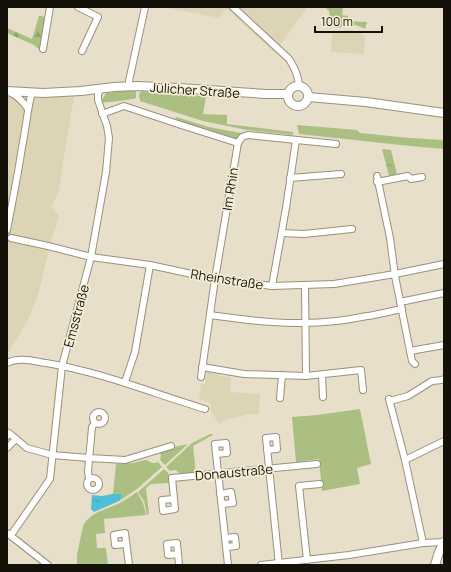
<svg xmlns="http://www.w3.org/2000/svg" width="451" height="572" viewBox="0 0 451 572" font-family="Manrope,sans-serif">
<defs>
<pattern id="forest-firs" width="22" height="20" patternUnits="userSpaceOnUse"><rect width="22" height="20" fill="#abbf82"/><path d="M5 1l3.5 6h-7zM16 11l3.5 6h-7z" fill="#92a36f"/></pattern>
<pattern id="park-tufts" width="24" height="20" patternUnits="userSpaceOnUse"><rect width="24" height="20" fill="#abbf82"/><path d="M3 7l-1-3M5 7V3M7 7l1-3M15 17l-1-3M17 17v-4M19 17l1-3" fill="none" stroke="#92a36f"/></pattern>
<pattern id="water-ripples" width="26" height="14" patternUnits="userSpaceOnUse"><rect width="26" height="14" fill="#4fbed8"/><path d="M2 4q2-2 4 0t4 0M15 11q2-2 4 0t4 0" fill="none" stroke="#44a2b8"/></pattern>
</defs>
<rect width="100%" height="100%" fill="#e7dfc9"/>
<!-- built -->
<g fill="#ddd3b5">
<polygon points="169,7 307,7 275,53 227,9 220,15 220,18 169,8"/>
<polygon points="347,30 362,32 362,35 365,35 364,54 331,52 332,33 340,31"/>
<polygon points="7,95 41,98 74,95 58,194 51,207 59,216 51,242 38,295 27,322 7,354"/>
<polygon points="205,370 221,372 220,376 231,377 230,392 260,394 259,414 250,414 228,419 219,424 210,409 211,403 199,399 201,384 205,384 206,375 204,373"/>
</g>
<!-- grass -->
<g fill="#abbf82">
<polygon points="325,7 343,7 342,15 348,16 347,21 367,22 365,29 356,25 336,28 331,22 329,11"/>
<path d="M125 91H136V98C132 100 109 102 101 103V100L103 98 106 93Z"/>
<polygon points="141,91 154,93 206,96 203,114 227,115 227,124 293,132 293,135 247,130 203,121 140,101 139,95"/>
<polygon points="176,117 209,127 246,134 235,140 175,120"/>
<polygon points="297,125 357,130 360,133 410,138 444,140 444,149 410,146 299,134"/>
<polygon points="360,409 371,464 357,468 360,484 322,491 319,459 296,462 292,417 317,415"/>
<path d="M210 434H213V435L193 446 196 473C192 473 186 475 182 474 176 472 178 468 170 471L166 467 192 443Z"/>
<polygon points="188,444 165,465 160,460 161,456 160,452 174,447"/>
<path d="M145 460C151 461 151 465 158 462L162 467 137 489 119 501 122 497 113 494 116 464 133 463Z"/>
<polygon points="164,469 169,474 168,476 169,483 151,484 146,488 149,514 147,515 144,501 138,492"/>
<path d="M137 492 143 503 146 515 104 519 105 533 96 534 97 548H106L108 565H77V555L83 526C90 512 105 510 118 504 124 501 130 497 137 492Z"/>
</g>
<!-- forest -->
<polygon fill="url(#forest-firs)" points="39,16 46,17 41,51 34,45 7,33 7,28 32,39"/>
<!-- park -->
<polygon fill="url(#park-tufts)" points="382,149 391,150 397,174 389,176"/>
<!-- water -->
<polygon fill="url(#water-ripples)" points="113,494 121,494 122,497 119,501 94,512 91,509 92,495 102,496"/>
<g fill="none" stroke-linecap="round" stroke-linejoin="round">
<!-- minor casing -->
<g stroke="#98917c" stroke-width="8">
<g id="minor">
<polyline points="78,7 98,17 82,51"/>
<path d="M233 7 289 59C295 68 298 75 299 85"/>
<polyline points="43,49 50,7"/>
<polyline points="130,86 129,81 145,7"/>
<path d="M9 92C18 96 23 101 28 109"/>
<polyline points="102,114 124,106 181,125 238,143 215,279 201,377"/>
<polyline points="238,143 242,137 248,135 336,144"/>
<polyline points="377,176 390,238 395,276 412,361 415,364"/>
<polyline points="290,178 341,174"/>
<polyline points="377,182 408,176 411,179 422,177"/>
<path d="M7 230C12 203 18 175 22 147 26 129 27 110 32 92"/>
<polyline points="282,233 304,234 352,229"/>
<polyline points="11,238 48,246 91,257 150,265 215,279 272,286 334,284 395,274 444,264"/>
<polyline points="272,286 286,208 296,140"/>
<polyline points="305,286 306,376"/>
<polyline points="400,302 444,293"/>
<path d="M210 315C252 321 294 326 336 321 347 320 357 318 367 316"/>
<polyline points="369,316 402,309"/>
<polyline points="410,351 444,345"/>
<path d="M7 363C19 357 33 361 46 363 101 372 152 393 205 409"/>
<polyline points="202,367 244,374 306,376 361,370 363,390"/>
<polyline points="322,375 323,397"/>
<polyline points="125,382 135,352 150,265"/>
<polyline points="280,398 282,375"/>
<polyline points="389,399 405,460 423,543"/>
<polyline points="390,401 408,396 432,381 442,380 444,379"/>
<circle cx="99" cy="418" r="6"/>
<polyline points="7,436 9,433 27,448 52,455 89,458 125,460 171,446"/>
<polyline points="7,448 16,439"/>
<polyline points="267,450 277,449 276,437 266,438 279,565"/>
<polyline points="216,454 227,453 226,443 215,444 228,565"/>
<polyline points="405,460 444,441"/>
<circle cx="93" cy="484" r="6"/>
<polyline points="89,479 88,471 92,427 95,423"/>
<polyline points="220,494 231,492 233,503 222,504"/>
<polyline points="174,499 162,500 163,511 175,509 172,478 317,464"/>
<polyline points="7,533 48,565"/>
<polyline points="11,535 50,479 62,366 91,257 106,172 109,138 107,126 98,100 98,94 101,88"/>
<polyline points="225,538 235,537 236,546 226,547"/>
<polyline points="126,544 115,545 114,535 125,533 129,565"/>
<polyline points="178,554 168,555 167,544 177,543 179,565"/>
<polyline points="307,560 299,486 320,484"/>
<polyline points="261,565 349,555 423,543 444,542"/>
</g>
</g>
<!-- major casing -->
<g stroke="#98917c" stroke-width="10">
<g id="major">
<circle cx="298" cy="96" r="10"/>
<polyline points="7,91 43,93 81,91 114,87 138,86 179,88 266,94 288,94"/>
<polyline points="308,97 366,102 444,113"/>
<polyline points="435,565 439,552 444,542"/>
</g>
</g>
<!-- minor -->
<use href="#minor" stroke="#fff" stroke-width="6"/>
<!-- major -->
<use href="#major" stroke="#fff" stroke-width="8"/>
</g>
<g text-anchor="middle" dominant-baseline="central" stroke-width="3.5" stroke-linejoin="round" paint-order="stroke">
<!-- street labels -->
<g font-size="13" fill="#141109" stroke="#f4edd6">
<text transform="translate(195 90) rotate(4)">Jülicher Straße</text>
<text transform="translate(230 189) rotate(-81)">Im Rhin</text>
<text transform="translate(227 279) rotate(9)">Rheinstraße</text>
<text transform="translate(76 316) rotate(-75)">Emsstraße</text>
<text transform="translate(234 472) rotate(-5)">Donaustraße</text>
</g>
</g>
<!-- border -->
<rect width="451" height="572" fill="none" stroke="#141109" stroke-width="16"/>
<!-- scale -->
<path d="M315 26v6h67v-6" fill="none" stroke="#141109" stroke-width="2"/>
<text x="321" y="26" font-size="12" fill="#141109" stroke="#f4edd6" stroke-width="3" paint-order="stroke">100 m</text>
</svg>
